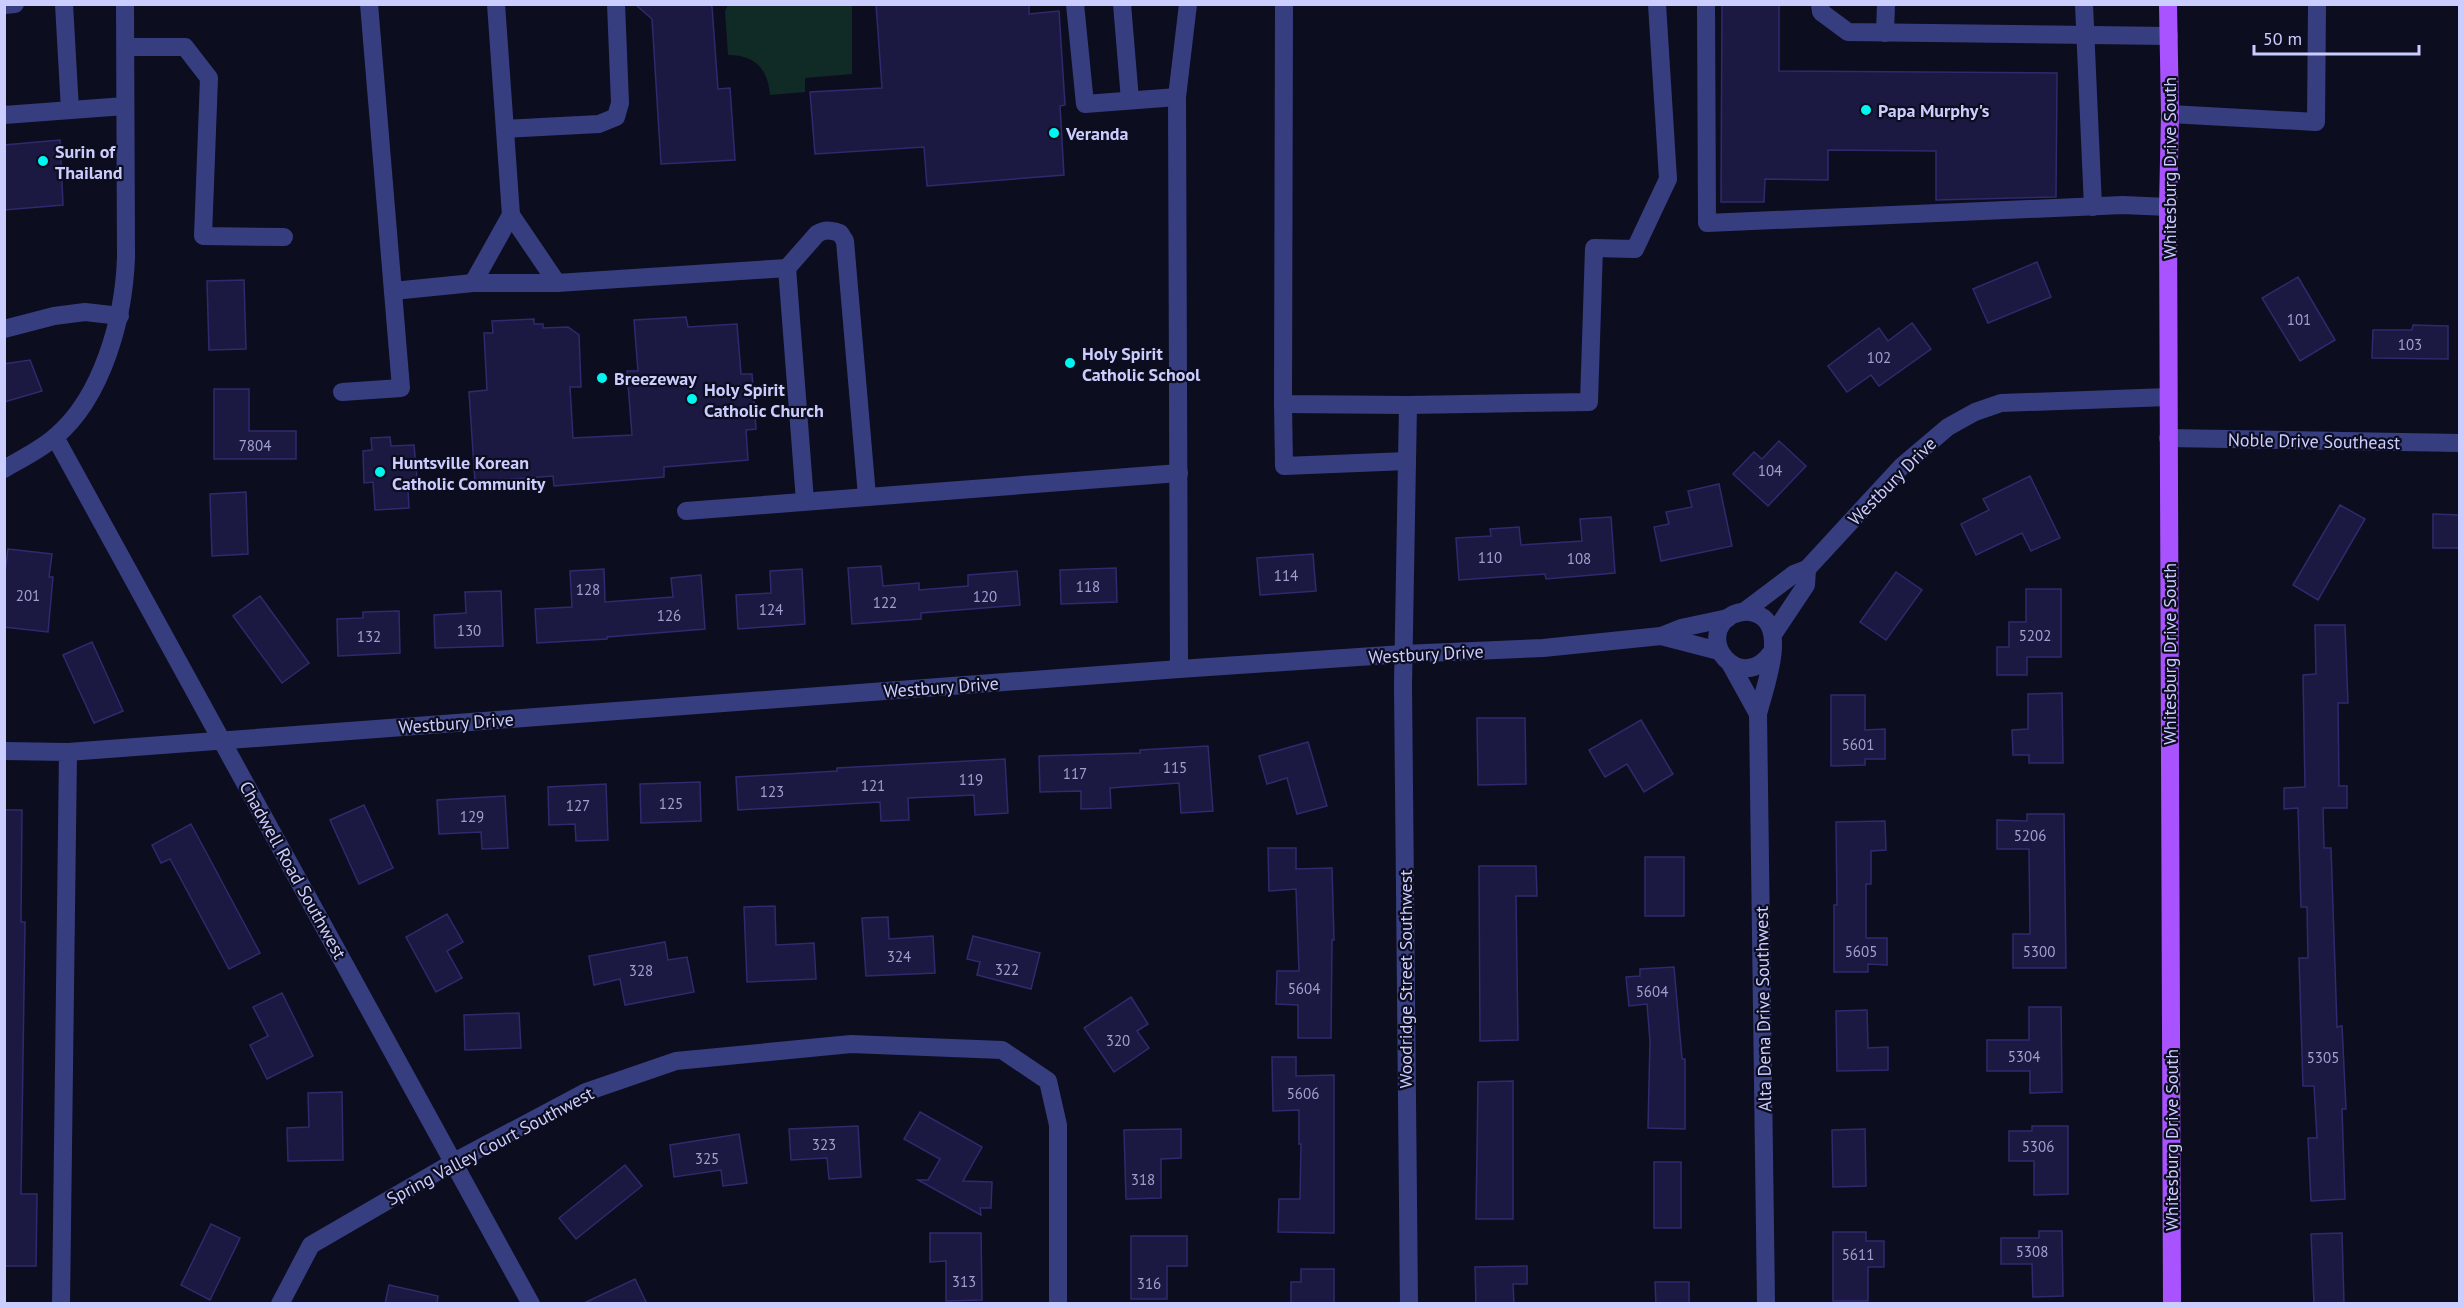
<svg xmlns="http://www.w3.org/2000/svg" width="2464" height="1308" viewBox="0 0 2464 1308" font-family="'PT Sans',sans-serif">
<rect width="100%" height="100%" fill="#0d0d20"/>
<!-- green -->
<path fill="#102a26" d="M728 5H852V74L805 78V92L770 95C768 68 754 55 728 55L725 11Z"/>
<!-- building -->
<g fill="#1b1841" stroke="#2f2a6e" stroke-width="1.5">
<polygon points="635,4 710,4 712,7 718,89 730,88 735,160 661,164 652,19"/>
<polygon points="876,4 1029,4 1029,14 1059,11 1065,105 1060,106 1064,175 927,186 924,147 815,154 810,92 882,88"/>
<polygon points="1722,4 1779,4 1779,71 2057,73 2056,197 1936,200 1936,151 1828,150 1828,180 1765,179 1764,202 1721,202"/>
<polygon points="60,140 63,205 4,210 4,145"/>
<polygon points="2037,262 2051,297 1988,323 1973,289"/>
<polygon points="2298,277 2335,340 2300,361 2262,298"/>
<polygon points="244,280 246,349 209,350 207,281"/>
<polygon points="686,317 688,327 737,324 741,374 752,374 756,429 746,430 748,460 664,467 664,477 554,486 553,476 475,482 469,392 487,390 484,333 493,333 492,321 534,319 534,324 543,324 543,328 568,327 579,335 581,387 570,387 573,438 632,435 627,371 638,371 634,320"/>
<polygon points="1912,323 1931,349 1879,386 1871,375 1847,392 1828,366 1879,328 1888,341"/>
<polygon points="2413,325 2448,326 2448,359 2372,358 2373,330 2412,330"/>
<polygon points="30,360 42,391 4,402 4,364"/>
<polygon points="214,389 249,389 249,431 296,431 296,459 214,459"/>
<polygon points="390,437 391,446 414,445 418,489 408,489 409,508 375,510 373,482 364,483 363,451 372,450 371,438"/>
<polygon points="1779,441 1806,466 1768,506 1733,474 1754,452 1762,459"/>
<polygon points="2030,476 2060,538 2031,551 2022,533 1976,555 1961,524 1989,510 1983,499"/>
<polygon points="1719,484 1732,546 1661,561 1654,527 1669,524 1666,512 1692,507 1688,491"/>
<polygon points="246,492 248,554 212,556 210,494"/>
<polygon points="2340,505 2365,519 2318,600 2293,585"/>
<polygon points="2433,514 2460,515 2460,548 2433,548"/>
<polygon points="1611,517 1615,573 1546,579 1545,574 1459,580 1456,538 1491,536 1490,529 1519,527 1521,545 1582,541 1580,519"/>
<polygon points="8,549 52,554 49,577 53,577 48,632 4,627 4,580"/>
<polygon points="1313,554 1316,591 1260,595 1257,558"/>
<polygon points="881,566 883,586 919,583 919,590 968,586 968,575 1017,571 1020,605 921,613 921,619 852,624 848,568"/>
<polygon points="1116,568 1117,602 1061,604 1060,570"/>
<polygon points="604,569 605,602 673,597 671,578 701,575 705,629 607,637 607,639 537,643 535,609 572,607 570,571"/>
<polygon points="802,569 805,624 738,629 736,595 771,593 770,571"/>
<polygon points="1896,572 1922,590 1886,640 1860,622"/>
<polygon points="2026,589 2061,589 2061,657 2027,657 2027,675 1997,675 1997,647 2009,647 2009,622 2026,622"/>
<polygon points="501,591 503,646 435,648 434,615 466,613 465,592"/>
<polygon points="260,596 309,663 282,683 233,616"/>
<polygon points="399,611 400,653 338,656 337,619 363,618 363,612"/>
<polygon points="2315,625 2345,625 2348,703 2338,703 2339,786 2347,786 2347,808 2323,808 2324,848 2331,848 2337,1027 2342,1026 2346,1109 2342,1109 2345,1199 2311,1201 2308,1138 2317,1138 2314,1086 2303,1086 2299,958 2308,958 2307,907 2301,907 2298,808 2284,809 2284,788 2305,787 2303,675 2316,674"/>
<polygon points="92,642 123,711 94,723 63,655"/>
<polygon points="2062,693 2063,763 2029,763 2029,755 2013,755 2012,730 2028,729 2028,694"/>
<polygon points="1831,695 1865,695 1865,730 1885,729 1885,759 1865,759 1865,765 1831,766"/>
<polygon points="1477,718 1525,718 1526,784 1478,785"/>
<polygon points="1641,720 1673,774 1644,792 1627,764 1605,777 1589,750"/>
<polygon points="1308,742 1327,806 1297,814 1287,778 1267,784 1259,756"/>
<polygon points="1208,746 1213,811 1181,813 1179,783 1110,788 1111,808 1081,809 1081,791 1040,792 1039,756 1140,753 1140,750"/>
<polygon points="1005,759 1008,813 975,815 974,795 908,798 909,820 881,821 880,802 738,810 736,777 837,771 837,768"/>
<polygon points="700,782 701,821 641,823 640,784"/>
<polygon points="606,784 608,840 576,841 575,824 549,825 548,787"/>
<polygon points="505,796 508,848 482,849 481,832 439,834 437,800"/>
<polygon points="364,805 393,868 359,884 330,820"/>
<polygon points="4,810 22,810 21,922 25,922 21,1194 37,1194 36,1266 4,1266"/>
<polygon points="2027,814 2064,814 2066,968 2013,968 2013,934 2030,934 2029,849 1997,849 1997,820 2027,821"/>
<polygon points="1885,821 1886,850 1871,851 1871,884 1866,884 1866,938 1887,938 1887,965 1868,964 1868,972 1834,972 1834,905 1837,905 1836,822"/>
<polygon points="191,824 260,953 229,969 170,859 161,863 152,845"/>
<polygon points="1268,848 1296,848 1296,869 1332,868 1334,940 1332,940 1331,1038 1298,1038 1298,1005 1276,1004 1277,971 1299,971 1296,889 1269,891"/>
<rect x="1645" y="857" width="39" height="59"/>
<polygon points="1479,866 1536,866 1537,896 1516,896 1518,1040 1480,1041"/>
<polygon points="775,906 776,945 814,943 816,979 747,982 744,907"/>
<polygon points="447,914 463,942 447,951 462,978 436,992 406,937"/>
<polygon points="888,917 889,939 933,936 935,973 866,976 862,918"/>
<polygon points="973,936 1040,953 1031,989 977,975 980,962 967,959"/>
<polygon points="665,942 668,960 687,957 694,992 625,1005 620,979 594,985 589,956"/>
<polygon points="1674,967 1682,1059 1685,1059 1685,1129 1648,1128 1650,1041 1647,1004 1629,1006 1626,977 1640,976 1640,969"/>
<polygon points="282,993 313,1056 267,1079 250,1045 268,1036 253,1007"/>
<polygon points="1131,997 1148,1024 1137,1031 1149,1048 1114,1072 1084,1028"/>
<polygon points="2029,1007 2061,1007 2062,1092 2030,1093 2030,1071 1987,1071 1987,1040 2029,1040"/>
<polygon points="1867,1010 1868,1048 1888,1047 1888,1070 1837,1071 1836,1011"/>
<polygon points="519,1013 521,1048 465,1050 464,1015"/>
<polygon points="1272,1057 1296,1057 1296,1076 1334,1075 1334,1233 1278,1232 1279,1199 1300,1199 1301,1144 1299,1144 1299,1110 1273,1111"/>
<polygon points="1513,1081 1513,1219 1476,1219 1478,1082"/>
<polygon points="342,1092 343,1160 288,1161 287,1128 309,1127 308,1093"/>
<polygon points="920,1112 982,1147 963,1181 992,1182 991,1208 980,1208 981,1215 918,1180 928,1180 940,1159 904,1139"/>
<polygon points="858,1126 861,1177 829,1179 827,1158 791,1160 789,1129"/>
<polygon points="2032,1126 2068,1126 2068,1194 2034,1195 2034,1161 2009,1161 2009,1131 2032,1131"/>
<polygon points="1181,1129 1181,1158 1161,1159 1161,1198 1126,1199 1124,1130"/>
<polygon points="1865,1129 1866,1186 1833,1187 1832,1130"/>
<polygon points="739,1134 747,1183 723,1186 721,1170 674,1177 670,1145"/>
<rect x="1654" y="1162" width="27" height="66"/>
<polygon points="625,1165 642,1186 576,1239 559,1218"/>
<polygon points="211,1224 240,1238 210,1300 181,1285"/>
<polygon points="2039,1231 2062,1231 2063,1296 2033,1297 2032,1264 2001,1264 2001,1238 2039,1238"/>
<polygon points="1833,1232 1866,1232 1866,1241 1884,1241 1884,1267 1868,1267 1868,1301 1833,1301"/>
<polygon points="930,1233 981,1233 982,1300 946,1301 946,1261 930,1262"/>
<polygon points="2342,1233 2344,1304 2314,1304 2311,1234"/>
<polygon points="1131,1236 1187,1236 1187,1266 1167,1266 1167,1299 1131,1299"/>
<polygon points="1527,1266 1527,1284 1513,1284 1514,1304 1476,1304 1475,1267"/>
<polygon points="1301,1269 1334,1269 1334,1304 1291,1304 1291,1282 1301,1282"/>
<polygon points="635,1279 647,1304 582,1304"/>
<polygon points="1655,1282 1689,1282 1689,1304 1656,1304"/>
<polygon points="389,1285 438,1296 437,1304 385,1304"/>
</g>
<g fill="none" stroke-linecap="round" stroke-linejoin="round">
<!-- minor -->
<g stroke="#373e80" stroke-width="18">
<polyline points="64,4 70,110"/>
<polyline points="1075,4 1085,104 1177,97"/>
<polyline points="1122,4 1130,100"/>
<polyline points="1284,4 1283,404 1408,405 1589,402 1594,248 1635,249 1668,179 1657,4"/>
<polyline points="1706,4 1707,223 2123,205 2168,207"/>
<polyline points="1820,4 1821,12 1848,32 2169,36"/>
<polyline points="2084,4 2093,207"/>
<polyline points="4,5 15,4"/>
<polyline points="1885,33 1886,4"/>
<polyline points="126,47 185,47 209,78 203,236 284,237"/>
<polyline points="2170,114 2316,122 2317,4"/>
<polyline points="4,115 125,106"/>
<polyline points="505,129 599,124 616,117 620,103 616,4"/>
<polyline points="511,215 557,283"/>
<path d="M787 268 817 234C825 229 830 230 840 233L845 241 867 496"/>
<polyline points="473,283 511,215 496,4"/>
<polyline points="393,291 473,283 557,283 787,268 805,501"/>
<polyline points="4,329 54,316 85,312 120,316"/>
<polyline points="342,392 401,388 369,4"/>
<polyline points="1283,404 1284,466 1407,461"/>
<polyline points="1408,405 1403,685 1409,1304"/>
<polyline points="55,437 531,1304"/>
<polyline points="2168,438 2460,443"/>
<path d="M4 469C21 459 40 450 55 437 103 397 124 317 126 257L125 4"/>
<polyline points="686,511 1179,473"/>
<polyline points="1745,611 1794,574 1807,569 1902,466 1948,427 1975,412 2001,403 2168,397"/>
<polyline points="1774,633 1806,585 1807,569"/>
<polyline points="1661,636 1719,651"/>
<polyline points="1731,665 1758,714"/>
<polyline points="1179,669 1177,97 1188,4"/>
<polyline points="4,751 68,752 61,1304"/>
<polyline points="68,752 1179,669 1403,654 1543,648 1661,636 1681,628 1728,618"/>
<polyline points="280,1304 311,1245 454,1162 586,1092 676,1061 851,1044 1002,1050 1048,1081 1058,1125 1058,1304"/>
<path d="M1766 1304 1758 714C1764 689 1788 629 1759 615 1750 610 1741 611 1732 615 1693 637 1740 697 1772 652"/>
</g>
<!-- major -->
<polyline stroke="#a853ff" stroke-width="18" points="2168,4 2170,114 2168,207 2172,1304"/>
</g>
<!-- markers -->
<g fill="#00f7f0" stroke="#0d0d20" stroke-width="2">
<circle cx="1866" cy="110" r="6"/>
<circle cx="1054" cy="133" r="6"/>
<circle cx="43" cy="161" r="6"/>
<circle cx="1070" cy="363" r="6"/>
<circle cx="602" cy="378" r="6"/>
<circle cx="692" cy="399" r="6"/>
<circle cx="380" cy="472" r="6"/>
</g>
<g text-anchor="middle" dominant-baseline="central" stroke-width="4.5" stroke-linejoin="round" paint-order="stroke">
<!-- number labels -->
<g font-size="15" fill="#a0a0d0">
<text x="2299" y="319">101</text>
<text x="2410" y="344">103</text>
<text x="1879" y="357">102</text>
<text x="255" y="445">7804</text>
<text x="1770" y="470">104</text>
<text x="1490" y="557">110</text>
<text x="1579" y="558">108</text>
<text x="1286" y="575">114</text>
<text x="1088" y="586">118</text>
<text x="588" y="589">128</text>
<text x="28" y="595">201</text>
<text x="985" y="596">120</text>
<text x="885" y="602">122</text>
<text x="771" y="609">124</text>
<text x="669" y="615">126</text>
<text x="469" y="630">130</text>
<text x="2035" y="635">5202</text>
<text x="369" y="636">132</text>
<text x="1858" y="744">5601</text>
<text x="1175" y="767">115</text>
<text x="1075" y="773">117</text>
<text x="971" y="779">119</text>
<text x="873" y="785">121</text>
<text x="772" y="791">123</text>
<text x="671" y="803">125</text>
<text x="578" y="805">127</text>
<text x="472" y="816">129</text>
<text x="2030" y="835">5206</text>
<text x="1861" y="951">5605</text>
<text x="2039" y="951">5300</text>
<text x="899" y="956">324</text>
<text x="1007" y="969">322</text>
<text x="641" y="970">328</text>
<text x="1304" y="988">5604</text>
<text x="1652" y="991">5604</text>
<text x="1118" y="1040">320</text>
<text x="2024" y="1056">5304</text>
<text x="2323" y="1057">5305</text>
<text x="1303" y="1093">5606</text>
<text x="824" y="1144">323</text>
<text x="2038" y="1146">5306</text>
<text x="707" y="1158">325</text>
<text x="1143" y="1179">318</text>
<text x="2032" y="1251">5308</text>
<text x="1858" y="1254">5611</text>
<text x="964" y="1281">313</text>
<text x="1149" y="1283">316</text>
</g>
<!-- poi labels -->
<g font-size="18" font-weight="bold" fill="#cccdff" stroke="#0d0d20" text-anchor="start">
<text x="1878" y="110">Papa Murphy's</text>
<text x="1066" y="133">Veranda</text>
<text x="55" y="151">Surin of<tspan x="55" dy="21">Thailand</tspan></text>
<text x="1082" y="353">Holy Spirit<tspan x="1082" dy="21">Catholic School</tspan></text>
<text x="614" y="378">Breezeway</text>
<text x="704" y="389">Holy Spirit<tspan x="704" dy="21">Catholic Church</tspan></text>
<text x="392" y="462">Huntsville Korean<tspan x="392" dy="21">Catholic Community</tspan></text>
</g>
<!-- street labels -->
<g font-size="18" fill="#cccdff" stroke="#0d0d20">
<text transform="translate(2169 168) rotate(-90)">Whitesburg Drive South</text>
<text transform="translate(2314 441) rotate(1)">Noble Drive Southeast</text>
<text transform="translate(1892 481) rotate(-45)">Westbury Drive</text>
<text transform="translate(1426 654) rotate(-3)">Westbury Drive</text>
<text transform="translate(2169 654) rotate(-90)">Whitesburg Drive South</text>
<text transform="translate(941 687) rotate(-4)">Westbury Drive</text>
<text transform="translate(456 723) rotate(-4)">Westbury Drive</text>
<text transform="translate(293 870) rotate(61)">Chadwell Road Southwest</text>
<text transform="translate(1405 979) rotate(-90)">Woodridge Street Southwest</text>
<text transform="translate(1763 1009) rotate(-91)">Alta Dena Drive Southwest</text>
<text transform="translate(2171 1140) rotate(-90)">Whitesburg Drive South</text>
<text transform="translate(490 1146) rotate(-28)">Spring Valley Court Southwest</text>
</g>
</g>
<!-- border -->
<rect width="2464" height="1308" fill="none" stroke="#cccdff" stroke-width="12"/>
<!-- scale -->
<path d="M2254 45v9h165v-9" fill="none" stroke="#cccdff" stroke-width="3"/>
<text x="2263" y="45" font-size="18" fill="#cccdff" stroke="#0d0d20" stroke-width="4.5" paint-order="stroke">50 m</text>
</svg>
